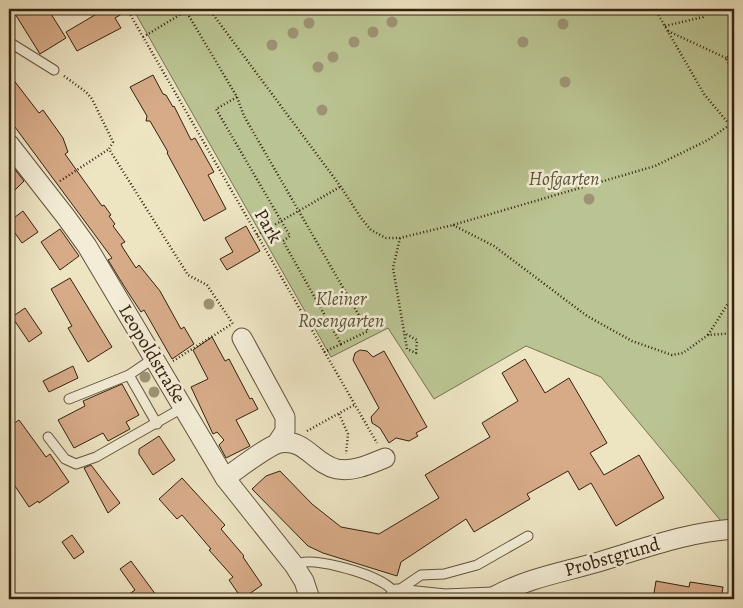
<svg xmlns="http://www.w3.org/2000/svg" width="743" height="608" viewBox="0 0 743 608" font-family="Alegreya,serif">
<rect width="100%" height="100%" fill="#ede4c2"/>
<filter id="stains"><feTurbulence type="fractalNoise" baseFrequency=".004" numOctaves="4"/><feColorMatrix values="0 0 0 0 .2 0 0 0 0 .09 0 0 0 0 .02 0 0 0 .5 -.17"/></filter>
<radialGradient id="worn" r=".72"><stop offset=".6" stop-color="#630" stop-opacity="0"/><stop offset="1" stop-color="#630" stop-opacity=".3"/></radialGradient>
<!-- green -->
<polygon fill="#bac492" stroke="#767450" points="133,9 734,9 734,526 726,527 601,377 526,346 434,399 388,328 331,357"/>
<!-- building -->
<g fill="#d7ab88" stroke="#33230e">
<polygon points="12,9 48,9 66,38 40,54"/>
<polygon points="105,9 130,9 115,18 121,28 77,51 66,32"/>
<polygon points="9,74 39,113 43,110 63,138 68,152 65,154 102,206 104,205 111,215 109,216 115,224 113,226 125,242 121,244 123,248 136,268 139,265 160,291 181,329 184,327 194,344 172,359 144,310 141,312 124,286 108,260 112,258 9,119"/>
<polygon points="153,75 163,94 166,95 173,107 174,106 191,140 195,138 214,172 208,175 226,209 204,221 167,153 168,152 150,121 146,121 147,116 130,87"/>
<polygon points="9,162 24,181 9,196"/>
<polygon points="23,211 38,232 22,243 10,226 10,221"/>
<polygon points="246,226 260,251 227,270 220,259 233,252 225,238"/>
<polygon points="60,229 79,256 60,270 41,242"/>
<polygon points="70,278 112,347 88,362 68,328 72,326 51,289"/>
<polygon points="25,308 42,333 29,342 12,317"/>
<polygon points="212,337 225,361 229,359 250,399 252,398 258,409 236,420 250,446 226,458 219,445 224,440 217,432 213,434 191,387 208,379 193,350"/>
<polygon points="360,350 367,351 373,357 384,351 427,427 416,433 418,436 409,441 396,438 389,443 380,428 372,423 371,417 379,408 353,360 355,353"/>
<polygon points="525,359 545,393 569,378 607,443 590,453 604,475 639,455 664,498 616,526 591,483 579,490 568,471 527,494 530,499 474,532 466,519 401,562 397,576 323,553 308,546 252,489 266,476 280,471 312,504 341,527 379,534 439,498 425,475 490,437 482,423 518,401 502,373"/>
<polygon points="73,366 78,378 49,392 43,381"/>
<polygon points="122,384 139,415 126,422 130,429 108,441 103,433 74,448 58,420 85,406 83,401"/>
<polygon points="19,420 46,457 50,454 69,482 39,503 38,501 29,507 9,477 14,473 9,465 9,427"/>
<polygon points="159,436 175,460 153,475 139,454 139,449"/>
<polygon points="91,465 120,503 108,513 84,468"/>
<polygon points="182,478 225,525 221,529 244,556 243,557 262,585 242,599 229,580 233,577 209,550 211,549 182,515 177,519 159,499"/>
<polygon points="72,535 84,552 74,559 62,542"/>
<polygon points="131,561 159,599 122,599 135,590 120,569"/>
<polygon points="656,581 689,587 690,582 723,587 721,599 653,599"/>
</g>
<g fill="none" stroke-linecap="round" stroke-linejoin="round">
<!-- service casing -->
<g stroke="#62533b" stroke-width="11">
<g id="service">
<polyline points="9,42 54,70"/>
<polyline points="129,375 157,424"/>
<polyline points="69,399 129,375 154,358"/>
<polyline points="48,437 65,459 76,464 96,457 184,407"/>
<path d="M294 565C311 555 368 573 385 584 389 586 393 591 397 594L399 590 421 575 444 574 477 565 528 536"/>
</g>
</g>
<!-- minor casing -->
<g stroke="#62533b" stroke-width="21">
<g id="minor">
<polyline points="9,144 66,217 87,246 225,478 294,565 304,581 310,599"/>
<polyline points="242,338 285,417 285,431 277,443"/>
<path d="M225 478C237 470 267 446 280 443 305 438 314 464 337 469 354 472 370 464 385 458"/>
<path d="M493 597C529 577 566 572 605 560 648 547 689 532 734 529"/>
<polyline points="394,599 397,594 445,599 493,597 518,599"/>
</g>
</g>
<!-- path -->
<g stroke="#33230e" stroke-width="2.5" stroke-dasharray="1 2.5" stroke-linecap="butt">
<polyline points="127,9 377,443"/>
<polyline points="176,9 179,15"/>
<polyline points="209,9 341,187 361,218 371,230 386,238 400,238 453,225 655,166 708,140 734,122"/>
<polyline points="655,9 704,94 734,130"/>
<polyline points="210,12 232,9"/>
<polyline points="188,14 193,9"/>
<polyline points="665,26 703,17 708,10 704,9"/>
<polyline points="668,31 726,58"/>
<polyline points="143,37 186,11 237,97 244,116 368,331 341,344 283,241 290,236 216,109 237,97"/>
<polyline points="734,53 726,58 734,76"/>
<polyline points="64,76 86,92 92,99 113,142 109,149 188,275 207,285 233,324"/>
<polyline points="60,181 109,149"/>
<polyline points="453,225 494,246 587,316 632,341 672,355 683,353 708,335 734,333"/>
<polyline points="257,235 340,187"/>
<polyline points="400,238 393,268 407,349 416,353 417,340 404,333"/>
<polyline points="708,335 734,294"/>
<polyline points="324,352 341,344"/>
<polyline points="173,361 232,324"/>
<polyline points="339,414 348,434 346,454"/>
<polyline points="307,431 354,405"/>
</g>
<!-- service -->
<use href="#service" stroke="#f3edd7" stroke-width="9"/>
<!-- minor -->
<use href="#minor" stroke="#f3edd7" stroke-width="19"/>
</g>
<!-- trees -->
<g fill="#9d9475">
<circle cx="392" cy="22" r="5.5"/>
<circle cx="309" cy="23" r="5.5"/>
<circle cx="563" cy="24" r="5.5"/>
<circle cx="373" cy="32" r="5.5"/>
<circle cx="293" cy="33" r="5.5"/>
<circle cx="354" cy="42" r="5.5"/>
<circle cx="523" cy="42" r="5.5"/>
<circle cx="272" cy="45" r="5.5"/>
<circle cx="333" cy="57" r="5.5"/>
<circle cx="318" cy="67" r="5.5"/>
<circle cx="565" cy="82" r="5.5"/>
<circle cx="322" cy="110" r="5.5"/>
<circle cx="589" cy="199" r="5.5"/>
<circle cx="209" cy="304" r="5.5"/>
<circle cx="145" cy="377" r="5.5"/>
<circle cx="154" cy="392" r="5.5"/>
</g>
<g text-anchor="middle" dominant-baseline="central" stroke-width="5" stroke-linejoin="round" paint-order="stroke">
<!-- park labels -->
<g font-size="19" font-style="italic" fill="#5c5336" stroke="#f3edd7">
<text x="564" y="179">Hofgarten</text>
<text x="341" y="299">Kleiner<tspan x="341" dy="22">Rosengarten</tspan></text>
</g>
<!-- street labels -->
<g font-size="19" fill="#33230e" stroke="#f3edd7">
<text transform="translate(268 226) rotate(60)">Park</text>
<text transform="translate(152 354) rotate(59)">Leopoldstraße</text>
<text transform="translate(612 557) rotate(-16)">Probstgrund</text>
</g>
</g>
<!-- margin -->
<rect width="743" height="608" fill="none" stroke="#ede4c2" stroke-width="30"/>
<rect x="10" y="10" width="723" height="588" fill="none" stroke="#33230e" stroke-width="2.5"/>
<rect x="15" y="15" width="713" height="578" fill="none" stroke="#33230e"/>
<rect width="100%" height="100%" filter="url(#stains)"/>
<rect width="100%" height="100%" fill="url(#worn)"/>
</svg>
